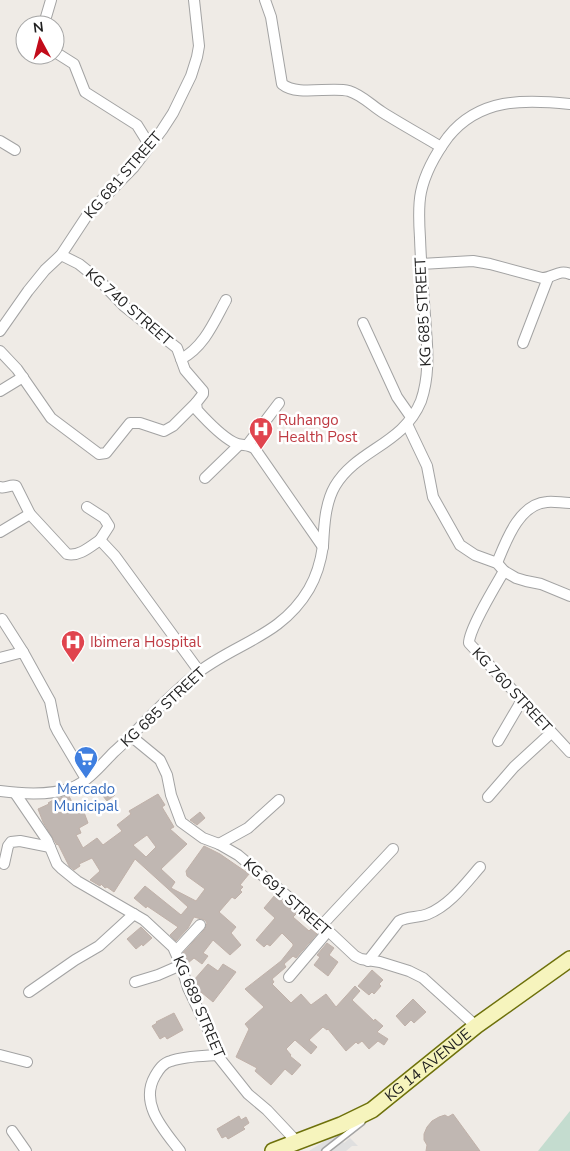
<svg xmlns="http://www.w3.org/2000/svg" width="570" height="1151" viewBox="0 0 570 1151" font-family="'Nunito Sans',sans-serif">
<rect width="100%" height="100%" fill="#efebe6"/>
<!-- wetland -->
<polygon fill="#c4dccf" points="570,1111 570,1151 538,1151"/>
<!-- parking -->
<polygon fill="#dfdfdf" points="336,1134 344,1143 350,1138 358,1146 352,1146 346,1151 309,1151"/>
<!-- building -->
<g fill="#c0b7b2" stroke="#c0b1a9" fill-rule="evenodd">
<polygon points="106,782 115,795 107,801 99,791 102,788 100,786"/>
<path d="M158 794 165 805 162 807 174 827 170 829 187 844 161 869 175 882 171 888 196 901 205 889 187 876 186 871 204 846 220 854 249 874 240 885 243 887 240 890 242 892 235 899 232 897 219 912 236 927 231 933 241 945 230 955 213 940 203 953 208 956 202 964 194 958 188 963 183 953 205 929 207 923 205 920 194 917 188 928 176 941 170 935 178 927 147 906 146 908 134 898 145 886 181 915 188 907 135 859 114 892 107 887 105 888 101 884 100 886 90 880 100 871 92 858 79 864 80 866 74 870 69 866 58 844 57 845 43 822 38 809 49 804 48 803 55 799 69 796 76 810 82 807 88 823 79 828 81 833 76 835 83 848 97 838 103 845 122 831 117 825 131 814 129 811ZM147 835 156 847 146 857 133 845Z"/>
<polygon points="200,812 205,818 197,825 190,820"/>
<polygon points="275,895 297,913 293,917 309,931 311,929 317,934 296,958 293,956 284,964 286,967 272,979 274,982 272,984 291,1003 301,994 311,1005 326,994 336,1007 355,986 360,991 352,1000 374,1021 375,1019 383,1026 377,1032 388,1039 384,1045 378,1041 369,1049 362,1041 358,1044 356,1042 346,1051 328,1029 327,1030 323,1027 309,1040 317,1047 311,1054 295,1040 286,1049 291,1055 290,1056 301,1065 292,1075 285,1069 271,1085 255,1071 257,1068 236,1057 249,1029 245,1024 264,1007 245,989 281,961 293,946 293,944 282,933 270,946 267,944 264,947 256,940 275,918 264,908"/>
<polygon points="141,927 152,938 143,946 142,944 136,949 127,939"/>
<polygon points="327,943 334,948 329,955 338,962 328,976 314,965 320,957 317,955"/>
<polygon points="208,964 218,971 223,964 236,972 213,1002 201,992 198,993 192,978 194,980"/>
<polygon points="372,970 383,980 379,984 381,986 374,994 372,992 369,995 358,986"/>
<polygon points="413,999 426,1012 414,1023 411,1020 405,1026 396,1016"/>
<polygon points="174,1013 183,1030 167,1039 165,1036 160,1039 152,1026 157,1023 156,1022"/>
<polygon points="453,1114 480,1151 426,1151 427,1145 424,1140 424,1134 427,1127 432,1121 439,1117 445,1115 448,1117"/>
<polygon points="239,1116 241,1120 246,1117 249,1123 243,1127 245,1129 228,1139 226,1136 222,1138 217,1129"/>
</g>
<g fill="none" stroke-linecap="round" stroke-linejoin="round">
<!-- lane casing -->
<g stroke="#a3a3a3" stroke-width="8">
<polyline id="lane" points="325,1151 362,1122"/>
</g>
<!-- street casing -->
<g stroke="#a3a3a3" stroke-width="12">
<g id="street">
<path d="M265 0 271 17 282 84C298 97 330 86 349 91 362 95 371 105 382 112 401 124 421 135 441 147"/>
<polyline points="45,25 46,17 51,0"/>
<polyline points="55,52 74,64 85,92 137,125 150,146"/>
<polyline points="0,141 15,150"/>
<path d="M61 255 79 264 99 280 124 306 177 348 185 370 203 391V394L196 403 197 410C207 421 220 435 233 442 241 447 248 443 255 449L323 547"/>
<path d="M421 264 473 261 490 264 542 278C553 278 559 269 570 274"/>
<polyline points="363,323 397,397 411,417"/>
<polyline points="0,331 28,291 45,270 61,255 88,214 134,167 162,130 173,113 191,76 197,57 199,46 194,0"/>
<polyline points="523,343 548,278"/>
<polyline points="0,351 17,369 51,418 99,454 106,453 130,423 140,423 164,431 173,426 196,403"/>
<path d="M181 359C204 347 214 322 226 300"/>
<polyline points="0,391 23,377"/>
<polyline points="407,424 427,466 433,497 460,545 475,555 497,563 504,571 516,578 526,581 541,584 570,596"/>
<polyline points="248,444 279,403"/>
<polyline points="205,478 239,445"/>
<path d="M0 487C6 489 10 484 16 486L30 514 67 554C79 557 91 546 100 540L115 556 199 671"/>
<polyline points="87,507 104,518 109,526 100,540"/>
<polyline points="0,532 30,514"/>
<path d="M497 563C506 541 519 504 547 502 554 501 562 503 570 503"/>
<path d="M504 571C496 585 469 629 469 643L570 752"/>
<polyline points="2,619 23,652"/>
<polyline points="0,658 23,652 50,701 55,726 58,732 86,779"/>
<polyline points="132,737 160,760 167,775 171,795 181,822 203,838 219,844 238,855 322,925 355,956 361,959 380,962 409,971 423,978 476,1026"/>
<polyline points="498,741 522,700"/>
<path d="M0 791C22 794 49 796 71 788 89 781 101 765 114 752 143 726 168 695 200 671 239 642 282 635 309 589 316 577 321 560 323 546 324 527 325 503 335 486 357 449 403 445 421 401 429 378 428 353 426 330 424 299 421 269 420 238 419 223 418 206 421 192 425 173 437 152 448 137 479 98 524 99 570 104"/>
<polyline points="15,793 47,840 57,864 61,868 77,881 144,920 173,947 181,965 188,988 211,1036 217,1055 248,1094 267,1110 298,1143"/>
<polyline points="488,797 514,767 551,733"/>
<polyline points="219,844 248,828 279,800"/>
<polyline points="4,864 8,846 11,842 20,841 50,847"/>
<polyline points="322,925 393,849"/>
<polyline points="176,951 200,925"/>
<path d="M368 961 399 921C408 916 418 918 428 914 450 905 465 884 480 867"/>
<polyline points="289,977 328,931"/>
<polyline points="135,982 158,975 181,965"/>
<polyline points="29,992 75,960 99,946 134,914"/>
<polyline points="0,1055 27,1062"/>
<polyline points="12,1131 26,1151"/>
<path d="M180 1151C164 1130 139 1104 155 1076 159 1069 163 1063 171 1061 185 1056 202 1056 217 1055"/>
</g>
</g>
<!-- secondary casing -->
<g stroke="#6e710b" stroke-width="18">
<g id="secondary">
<path id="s1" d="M273 1151 341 1125 372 1110 476 1026 570 959"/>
</g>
</g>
<!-- lane -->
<use href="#lane" stroke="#fff" stroke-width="5"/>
<!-- street -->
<use href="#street" stroke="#fff" stroke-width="10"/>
<!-- secondary -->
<use href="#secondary" stroke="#f6f4bd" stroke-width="15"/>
</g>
<!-- icons -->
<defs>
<g id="hospital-pin" transform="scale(1.25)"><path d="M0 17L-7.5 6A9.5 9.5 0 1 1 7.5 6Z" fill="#e0444e" stroke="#fff"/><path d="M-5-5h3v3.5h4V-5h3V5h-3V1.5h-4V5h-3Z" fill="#fff"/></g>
<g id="supermarket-pin" transform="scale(1.25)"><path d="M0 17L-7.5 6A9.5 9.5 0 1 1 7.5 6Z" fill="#3f7fe0" stroke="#fff"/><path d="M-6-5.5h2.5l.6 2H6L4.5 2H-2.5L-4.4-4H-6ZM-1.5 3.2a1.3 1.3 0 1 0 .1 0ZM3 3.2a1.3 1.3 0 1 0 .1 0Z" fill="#fff"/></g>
</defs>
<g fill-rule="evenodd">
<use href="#hospital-pin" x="261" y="429"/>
<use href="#hospital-pin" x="73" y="642"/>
<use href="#supermarket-pin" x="86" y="758"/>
</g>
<g text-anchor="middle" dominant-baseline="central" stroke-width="5" stroke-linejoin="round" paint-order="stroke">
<!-- street labels -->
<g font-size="15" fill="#1f1f1f" stroke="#fff">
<text transform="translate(123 175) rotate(-49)">KG 681 STREET</text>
<text transform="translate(129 307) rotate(41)">KG 740 STREET</text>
<text transform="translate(423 312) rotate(-93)">KG 685 STREET</text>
<text transform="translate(512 690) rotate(47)">KG 760 STREET</text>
<text transform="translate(163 707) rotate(-43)">KG 685 STREET</text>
<text transform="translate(287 897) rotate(41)">KG 691 STREET</text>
<text transform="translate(199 1007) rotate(67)">KG 689 STREET</text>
<text stroke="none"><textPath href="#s1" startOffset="179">KG 14 AVENUE</textPath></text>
</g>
<!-- health labels -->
<g font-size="15" fill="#be3a42" stroke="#fff" text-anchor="start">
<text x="278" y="420">Ruhango<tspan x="278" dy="17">Health Post</tspan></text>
<text x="90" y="642">Ibimera Hospital</text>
</g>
<!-- shop labels -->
<g font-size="15" fill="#366cbe" stroke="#fff">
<text x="86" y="789">Mercado<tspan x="86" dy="17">Municipal</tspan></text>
</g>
</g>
<!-- north arrow -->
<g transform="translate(40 40) rotate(353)"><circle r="24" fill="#ffffff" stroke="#a5a5a5"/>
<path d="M0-4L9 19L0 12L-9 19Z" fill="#c20b1a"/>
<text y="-8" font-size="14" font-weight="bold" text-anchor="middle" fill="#1f1f1f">N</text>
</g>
</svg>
